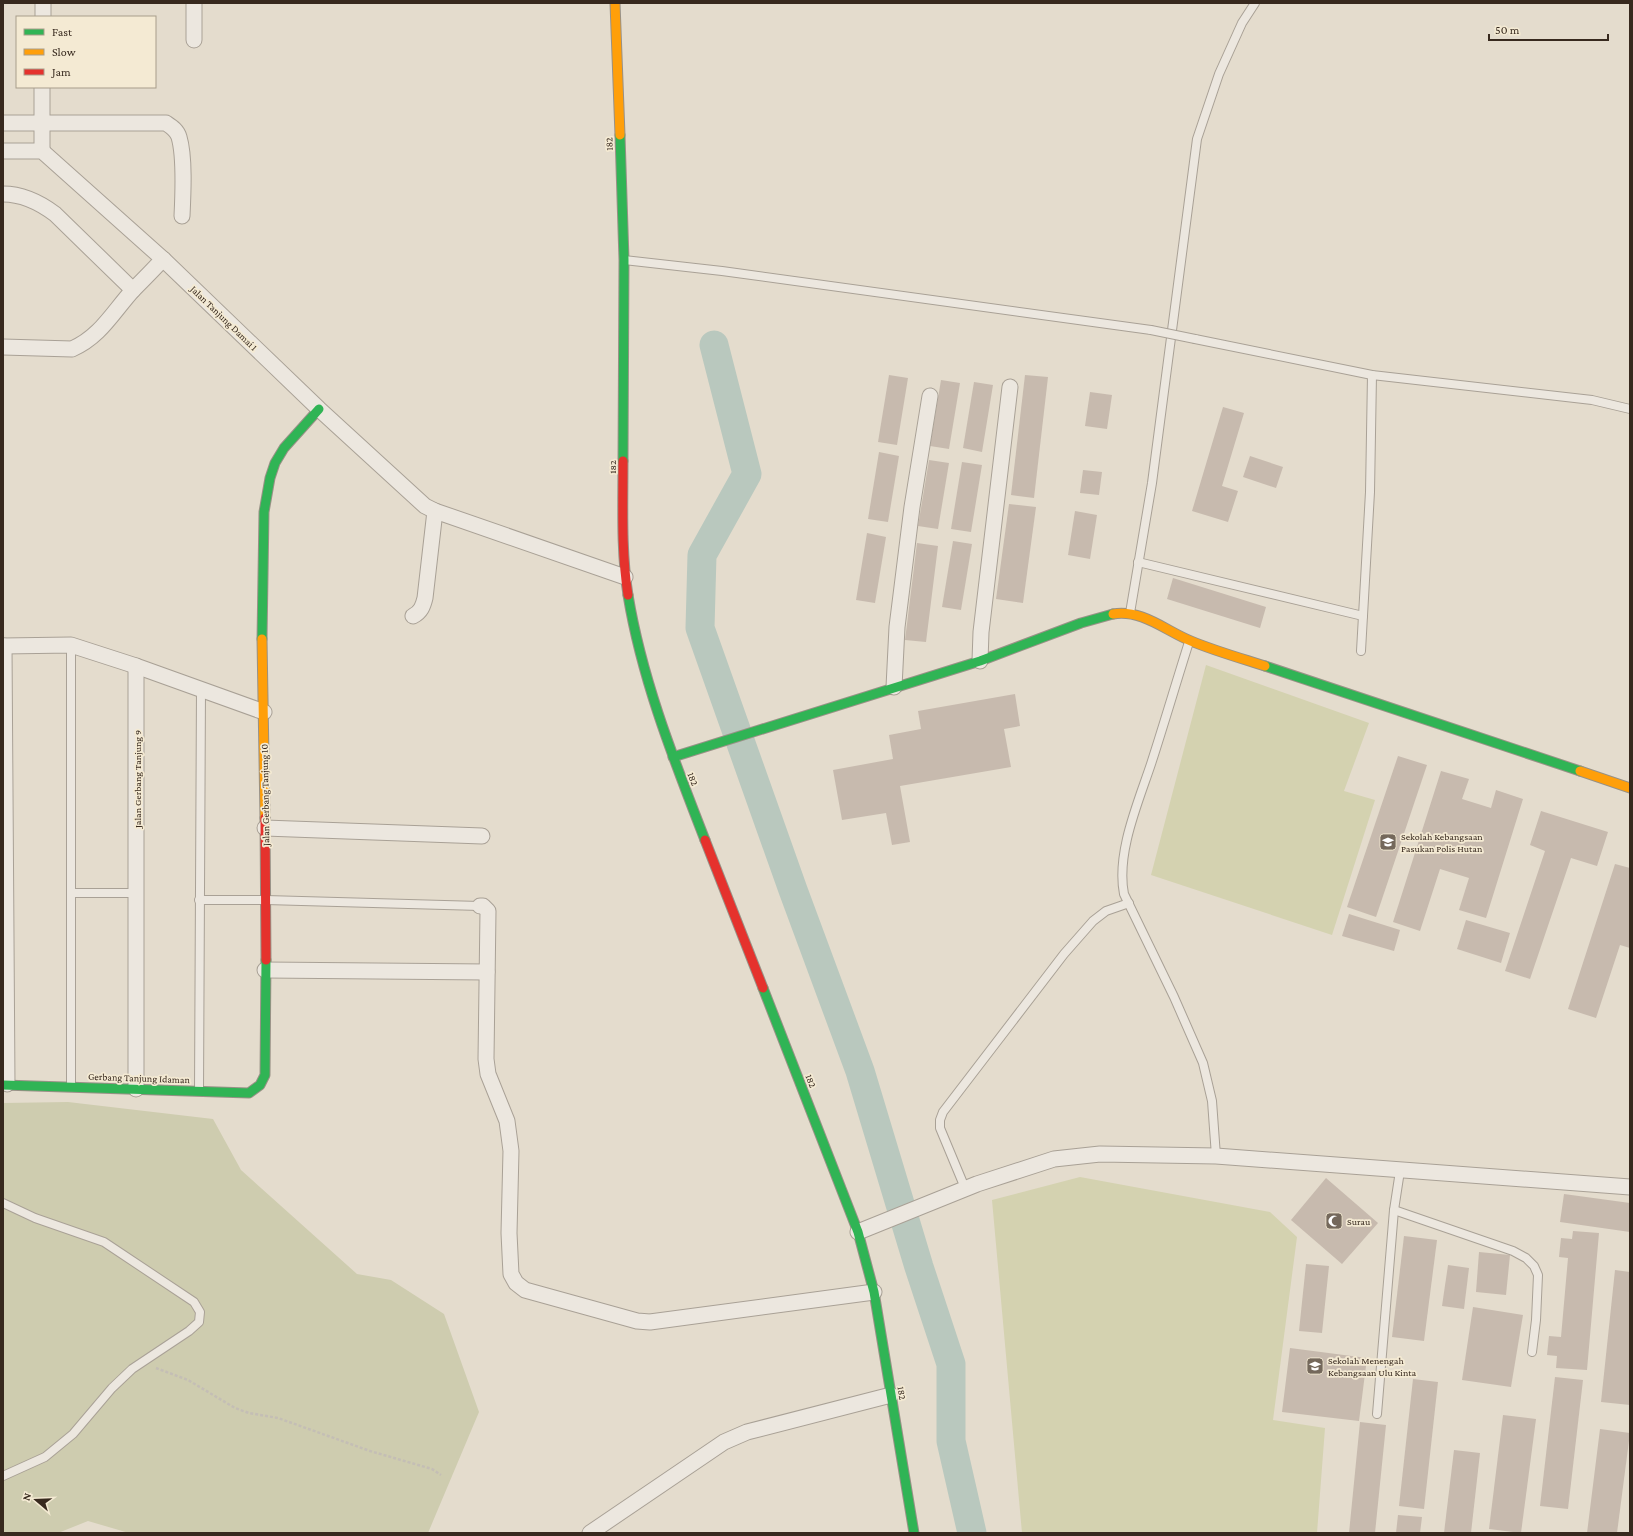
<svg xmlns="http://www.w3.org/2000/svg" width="1633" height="1536" viewBox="0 0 1633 1536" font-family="'Crimson Pro',serif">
<rect width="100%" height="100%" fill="#e4dccd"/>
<!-- green -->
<g fill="#d4d2b0">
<polygon points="1206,665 1369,723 1344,791 1375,800 1332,935 1151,875"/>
<polygon points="1080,1177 1270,1212 1297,1237 1273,1420 1325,1428 1317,1533 1022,1533 992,1200"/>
</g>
<!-- cemetery -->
<polygon fill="#ceccaf" points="68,1102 213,1119 241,1170 357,1274 391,1280 444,1314 479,1412 428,1533 129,1533 88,1521 58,1533 3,1533 3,1103"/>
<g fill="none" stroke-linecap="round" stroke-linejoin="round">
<!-- river -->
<polyline stroke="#b9c8be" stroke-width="29" points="714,345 747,474 702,555 700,628 793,890 860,1071 919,1267 951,1364 951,1441 972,1533"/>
</g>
<!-- building -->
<g fill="#c7baae">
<polygon points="889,375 908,378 897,445 878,442"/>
<polygon points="1025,375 1048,377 1034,498 1011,495"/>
<polygon points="941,380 960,383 949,449 930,446"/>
<polygon points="974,382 993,385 982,452 963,448"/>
<polygon points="1090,392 1112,395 1107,429 1085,426"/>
<polygon points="1223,407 1244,413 1222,486 1238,491 1228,522 1192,511"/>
<polygon points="879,452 899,456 888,522 868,519"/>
<polygon points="1250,456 1283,467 1276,488 1243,477"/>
<polygon points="929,460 949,463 938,529 918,526"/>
<polygon points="962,462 982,465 971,532 951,529"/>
<polygon points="1083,470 1102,472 1099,495 1080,493"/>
<polygon points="1009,504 1036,507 1023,603 996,599"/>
<polygon points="1075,511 1097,515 1090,559 1068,555"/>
<polygon points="867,533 886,537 875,603 856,600"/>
<polygon points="953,541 972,544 961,610 942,607"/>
<polygon points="917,543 938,546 926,642 905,640"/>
<polygon points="1173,578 1266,607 1260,628 1167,599"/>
<polygon points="1015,694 1020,726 1004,729 1011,767 900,786 910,842 892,845 886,813 842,820 833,770 893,759 889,735 921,729 918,711"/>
<polygon points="1398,756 1427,765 1376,917 1347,907"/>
<polygon points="1441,771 1469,779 1462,799 1491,808 1496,790 1523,799 1486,918 1459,910 1469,878 1440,869 1420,931 1393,922"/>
<polygon points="1541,811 1608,832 1597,866 1571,858 1530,979 1505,971 1545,851 1530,845"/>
<polygon points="1615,864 1630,868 1630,948 1620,945 1596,1018 1568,1009"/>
<polygon points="1349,914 1400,930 1394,951 1342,936"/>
<polygon points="1466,920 1510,933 1501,963 1457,949"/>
<polygon points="1326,1178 1378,1223 1342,1264 1291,1220"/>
<polygon points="1564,1194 1630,1203 1630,1232 1560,1222"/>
<polygon points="1573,1231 1599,1233 1587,1370 1556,1368 1557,1356 1547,1355 1549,1336 1561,1337 1568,1258 1559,1257 1561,1238 1572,1239"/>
<polygon points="1404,1236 1437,1240 1424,1341 1392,1337"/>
<polygon points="1479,1252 1510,1255 1506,1295 1476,1292"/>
<polygon points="1306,1264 1329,1266 1322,1333 1299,1331"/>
<polygon points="1448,1265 1469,1268 1464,1309 1442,1306"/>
<polygon points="1615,1270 1630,1272 1630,1405 1601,1402"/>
<polygon points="1473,1307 1523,1315 1511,1387 1462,1380"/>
<polygon points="1290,1348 1367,1358 1359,1421 1282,1412"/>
<polygon points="1555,1377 1583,1380 1568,1509 1540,1506"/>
<polygon points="1413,1379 1438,1382 1424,1509 1399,1506"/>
<polygon points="1503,1415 1536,1419 1521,1533 1489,1529"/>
<polygon points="1360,1422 1386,1425 1375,1533 1349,1533"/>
<polygon points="1600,1429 1630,1433 1617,1533 1587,1533"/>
<polygon points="1454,1450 1480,1453 1471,1533 1444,1533"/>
<polygon points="1398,1515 1422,1517 1420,1533 1396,1533"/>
</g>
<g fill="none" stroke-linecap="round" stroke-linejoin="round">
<!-- lane casing -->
<g stroke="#a9a196" stroke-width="10">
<g id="lane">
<polyline points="624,260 722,271 1151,330"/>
<polyline points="1195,339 1372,375 1592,400 1630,409"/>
<polyline points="1138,562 1363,616"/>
<polyline points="1130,613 1152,483 1197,139 1219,74 1242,23 1255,3"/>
<path d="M1189 642C1176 683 1164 724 1151 764 1138 803 1116 853 1124 894L1174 997 1203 1063 1212 1101 1216 1156"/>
<polyline points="1361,651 1370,492 1372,375"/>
<polyline points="72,893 137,893"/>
<polyline points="199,900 266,900 480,906"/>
<polyline points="71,1086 71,645"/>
<polyline points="199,1091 201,689"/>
<polyline points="965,1188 940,1128 940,1120 943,1112 1064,954 1093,921 1106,911 1129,903"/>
<polyline points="3,1203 35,1218 104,1242 194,1302 200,1312 199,1322 189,1331 132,1369 112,1388 73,1434 45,1457 3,1476"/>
<polyline points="1394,1210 1513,1251 1526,1258 1534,1266 1538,1275 1536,1320 1532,1352"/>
<polyline points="1377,1414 1394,1210 1400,1171"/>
</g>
</g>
<!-- street casing -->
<g stroke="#a9a196" stroke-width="17">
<g id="street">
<polyline points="43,17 43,3"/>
<polyline points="194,40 194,3"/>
<path d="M3 123H166C172 127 177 130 179 137 185 157 183 195 182 216"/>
<polyline points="3,151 42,151 163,259 319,409 425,506 435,511 625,577"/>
<polyline points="42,151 42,87"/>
<path d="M3 194C23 194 39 202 55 214L133 290"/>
<path d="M3 347 72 349C100 337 113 312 133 290 143 280 153 270 163 259"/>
<path d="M413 616C421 612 423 606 425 598L435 511"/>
<polyline points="3,646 71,645 136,666 264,712"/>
<polyline points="4,646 7,1084"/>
<polyline points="980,661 981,632 1010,387"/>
<polyline points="894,687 897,627 912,507 930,396"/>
<polyline points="265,828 482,836"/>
<polyline points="480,906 483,906 488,911 486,1059 488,1074 507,1121 511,1151 509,1233 511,1274 516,1283 525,1290 637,1321 650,1322 874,1292"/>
<polyline points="265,970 487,972"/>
<polyline points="136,1089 136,666"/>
<polyline points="858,1232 977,1184 1054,1159 1100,1154 1216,1156 1630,1187"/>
<polyline points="590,1533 724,1442 747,1432 891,1395"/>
</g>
</g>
<!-- fast casing -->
<g stroke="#989186" stroke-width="11">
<g id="fast">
<polyline points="620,135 624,260 623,461"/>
<path d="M628 595C642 680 674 760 705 840"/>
<polyline points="262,639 264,512 270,478 275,463 284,448 319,409"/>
<polyline points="1265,666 1580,771"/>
<polyline points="673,757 980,661 1081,623 1113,614"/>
<polyline points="763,988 858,1232 874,1292 914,1533"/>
<polyline points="3,1085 249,1093 260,1085 265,1075 266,960"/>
</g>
</g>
<!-- slow casing -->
<g stroke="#989186" stroke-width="11">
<g id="slow">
<polyline points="615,3 620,135"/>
<path d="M1113 614C1142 609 1166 631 1191 641 1215 651 1240 658 1265 666"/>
<polyline points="262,639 265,818"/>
<polyline points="1580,771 1630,788"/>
</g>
</g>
<!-- jam casing -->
<g stroke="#989186" stroke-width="11">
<g id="jam">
<path d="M623 461C623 506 621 551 628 595"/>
<polyline points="265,818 266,960"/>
<polyline points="705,840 763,988"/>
</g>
</g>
<!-- path -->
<polyline stroke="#c4beb5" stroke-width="2.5" stroke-dasharray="3 2" stroke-linecap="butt" points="156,1368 188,1380 235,1408 249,1413 278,1418 370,1451 432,1469 441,1475"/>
<!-- lane -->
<use href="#lane" stroke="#ece7df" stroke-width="8"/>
<!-- street -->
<use href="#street" stroke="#ece7df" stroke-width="15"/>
<!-- fast -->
<use href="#fast" stroke="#30b455" stroke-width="9"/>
<!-- slow -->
<use href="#slow" stroke="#ff9f0a" stroke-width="9"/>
<!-- jam -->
<use href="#jam" stroke="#e5322d" stroke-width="9"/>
<!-- lane-bridge casing -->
<g stroke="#a9a196" stroke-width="10" stroke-linecap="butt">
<polyline id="lane-bridge" points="1151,330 1195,339"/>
</g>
<!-- lane-bridge -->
<use href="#lane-bridge" stroke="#ece7df" stroke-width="8"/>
</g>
<!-- icons -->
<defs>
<g id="school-square" transform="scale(0.9)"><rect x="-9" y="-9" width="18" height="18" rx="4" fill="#74685b" stroke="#f4ead3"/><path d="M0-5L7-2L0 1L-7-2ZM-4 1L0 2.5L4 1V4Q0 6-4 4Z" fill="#fff"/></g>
<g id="mosque-square" transform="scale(0.9)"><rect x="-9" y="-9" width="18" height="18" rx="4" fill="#74685b" stroke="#f4ead3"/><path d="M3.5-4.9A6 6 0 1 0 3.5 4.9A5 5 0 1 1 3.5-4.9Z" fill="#fff"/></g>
</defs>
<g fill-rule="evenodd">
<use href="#school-square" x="1388" y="842"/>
<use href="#mosque-square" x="1334" y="1221"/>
<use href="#school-square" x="1315" y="1366"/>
</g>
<g text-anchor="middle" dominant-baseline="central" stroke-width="3.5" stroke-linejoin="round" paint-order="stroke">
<!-- street labels -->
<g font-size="10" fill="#37291e" stroke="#f4ead3">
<text transform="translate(609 144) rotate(-92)">182</text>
<text transform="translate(224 318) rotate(44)">Jalan Tanjung Damai 1</text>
<text transform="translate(612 467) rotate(-90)">182</text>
<text transform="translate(137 779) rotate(-90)">Jalan Gerbang Tanjung 9</text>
<text transform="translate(693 779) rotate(69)">182</text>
<text transform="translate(265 795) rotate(-91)">Jalan Gerbang Tanjung 10</text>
<text transform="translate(139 1078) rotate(2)">Gerbang Tanjung Idaman</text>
<text transform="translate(811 1081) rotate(69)">182</text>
<text transform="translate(902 1393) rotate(81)">182</text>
</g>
<!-- poi labels -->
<g font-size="10" fill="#37291e" stroke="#f4ead3" text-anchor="start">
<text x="1401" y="836">Sekolah Kebangsaan<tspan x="1401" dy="12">Pasukan Polis Hutan</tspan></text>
<text x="1347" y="1221">Surau</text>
<text x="1328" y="1360">Sekolah Menengah<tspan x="1328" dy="12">Kebangsaan Ulu Kinta</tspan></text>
</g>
</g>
<!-- border -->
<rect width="1633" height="1536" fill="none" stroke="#37291e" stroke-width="8"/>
<!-- legend -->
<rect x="16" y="16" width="140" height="72" fill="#f4ead3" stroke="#a89d8b"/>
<rect x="24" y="29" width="20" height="6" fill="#30b455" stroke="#a89d8b"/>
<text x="52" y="36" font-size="12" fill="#37291e">Fast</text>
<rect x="24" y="49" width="20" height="6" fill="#ff9f0a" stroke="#a89d8b"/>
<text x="52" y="56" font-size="12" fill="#37291e">Slow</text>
<rect x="24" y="69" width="20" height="6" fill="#e5322d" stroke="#a89d8b"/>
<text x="52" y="76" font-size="12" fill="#37291e">Jam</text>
<!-- north arrow -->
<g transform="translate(36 1500) rotate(289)" stroke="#f4ead3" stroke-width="3" paint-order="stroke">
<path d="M0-3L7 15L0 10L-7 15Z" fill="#37291e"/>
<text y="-6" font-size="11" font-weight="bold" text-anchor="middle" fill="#37291e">N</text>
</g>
<!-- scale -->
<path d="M1489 34v6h119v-6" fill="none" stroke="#37291e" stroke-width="2"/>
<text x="1495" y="34" font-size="12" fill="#37291e" stroke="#f4ead3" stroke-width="3" paint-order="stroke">50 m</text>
</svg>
